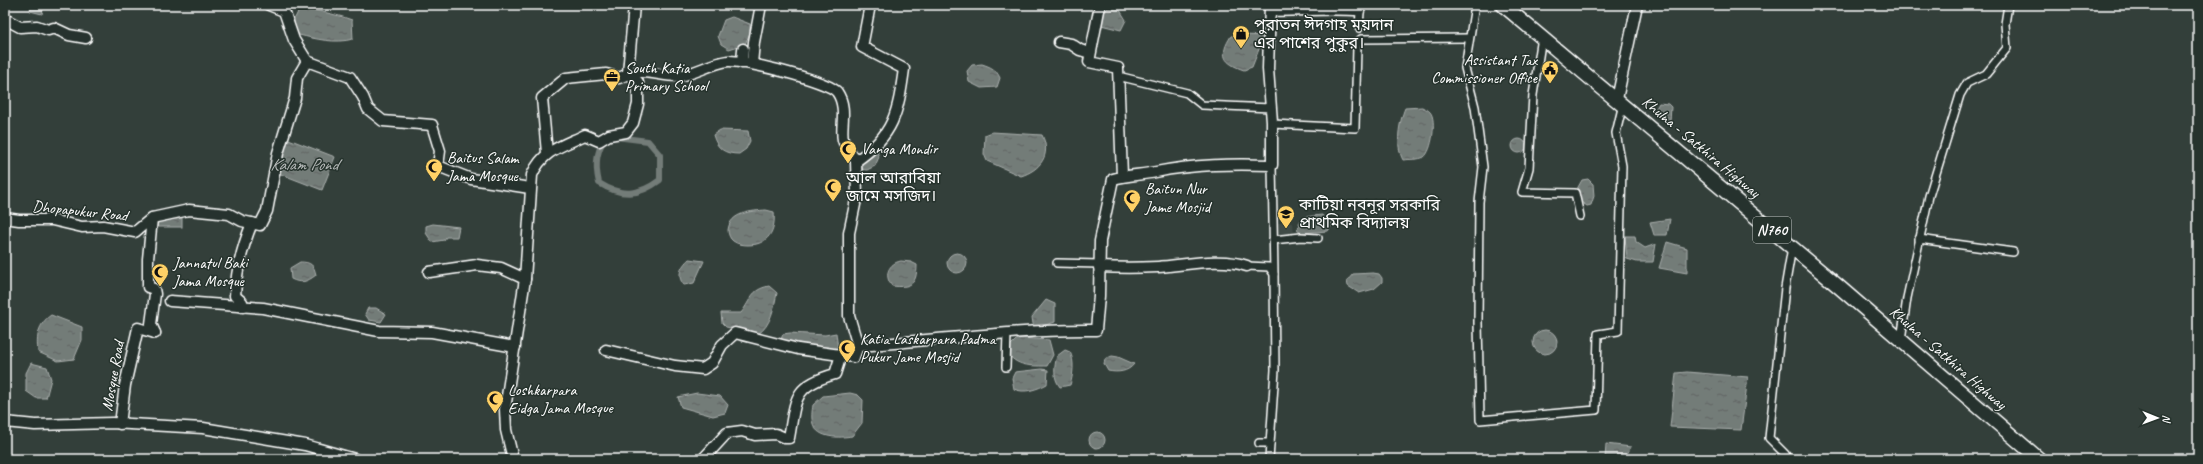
<svg xmlns="http://www.w3.org/2000/svg" width="2203" height="464" viewBox="0 0 2203 464" font-family="Caveat,'Noto Sans Bengali',sans-serif">
<defs>
<pattern id="water-ripples" width="26" height="14" patternUnits="userSpaceOnUse"><rect width="26" height="14" fill="#737b78"/><path d="M2 4q2-2 4 0t4 0M15 11q2-2 4 0t4 0" fill="none" stroke="#606462"/></pattern>
</defs>
<rect width="100%" height="100%" fill="#333f3a"/>
<filter id="ink" filterUnits="userSpaceOnUse"><feTurbulence type="fractalNoise" baseFrequency=".025" numOctaves="2"/><feDisplacementMap in="SourceGraphic" scale="8" xChannelSelector="R" yChannelSelector="G"/><feConvolveMatrix kernelMatrix="1 2 1 2 8 2 1 2 1" color-interpolation-filters="sRGB"/></filter>
<g filter="url(#ink)">
<!-- built -->
<polygon fill="#404c47" points="1278,223 1293,223 1294,236 1278,236"/>
<!-- water -->
<g fill="url(#water-ripples)" stroke="#abb0ae">
<polygon points="31,5 44,5 42,14 30,11"/>
<path d="M1115 5 1118 7 1126 20 1121 30 1101 25C1103 15 1104 7 1115 5Z"/>
<path d="M312 9C325 13 339 15 352 20L353 39C335 44 316 39 299 35L294 29V20L299 10Z"/>
<polygon points="732,17 750,24 750,33 745,44 729,49 721,44 718,36 724,20"/>
<path d="M1245 35 1263 36V39L1252 67 1244 70C1223 63 1219 55 1231 36Z"/>
<path d="M982 64C991 67 996 69 1000 78L997 87 981 88 969 82 967 71 972 65Z"/>
<polygon points="1659,103 1668,104 1671,107 1670,121 1667,122 1656,114 1655,110"/>
<path d="M1422 107C1425 109 1429 110 1430 112 1437 119 1432 152 1424 157 1419 160 1409 159 1403 160 1395 145 1399 123 1405 108Z"/>
<path d="M720 130 748 131 750 141 746 149 739 154C725 154 717 149 713 135Z"/>
<path d="M992 132 1042 135C1052 155 1040 170 1021 176L987 161 984 154 985 135Z"/>
<polygon points="286,138 335,157 322,190 273,171"/>
<circle cx="1519" cy="146" r="7"/>
<polygon points="876,149 879,157 875,166 867,170 860,169 856,156"/>
<polygon points="1588,179 1593,184 1594,196 1591,205 1587,206 1581,202 1577,189 1582,180"/>
<path d="M766 210 774 212C776 231 768 245 748 245 743 245 737 244 733 241 730 239 728 234 728 230 730 212 752 211 766 210Z"/>
<polygon points="1322,215 1326,221 1333,220 1333,223 1328,231 1301,233 1297,230 1300,225 1299,223 1304,217"/>
<rect x="152" y="216" width="30" height="11"/>
<polygon points="1670,219 1667,235 1654,235 1650,222"/>
<polygon points="433,224 459,227 457,237 446,237 444,240 432,242 426,233 426,226"/>
<polygon points="1625,236 1635,236 1636,242 1645,248 1656,244 1653,262 1637,262 1627,259"/>
<polygon points="1667,242 1687,248 1687,273 1659,268"/>
<circle cx="957" cy="263" r="10"/>
<path d="M689 259 704 261 694 283 684 285C676 276 681 266 689 259Z"/>
<path d="M901 261 911 262 917 265C917 285 910 288 892 286 883 275 889 263 901 261Z"/>
<path d="M300 262C311 262 314 265 316 275 307 282 301 284 291 279L290 268Z"/>
<polygon points="1373,273 1379,274 1382,278 1382,282 1374,289 1359,293 1348,286 1347,281 1353,274"/>
<path d="M769 286 777 293C774 307 771 326 758 334L726 327 722 323 721 313H741C752 299 750 290 769 286Z"/>
<polygon points="1046,300 1055,304 1055,322 1036,328 1033,324 1032,317"/>
<polygon points="368,308 376,308 386,314 381,322 369,320 365,314"/>
<path d="M51 315 82 327V340L74 359 58 361 38 352C36 337 38 324 51 315Z"/>
<circle cx="1545" cy="342" r="12"/>
<polygon points="790,333 825,335 836,333 838,349 836,352 780,342 783,334"/>
<path d="M1022 338 1049 340 1053 355 1047 366C1034 366 1018 367 1009 355L1010 346 1016 340Z"/>
<path d="M1065 350 1070 352C1075 361 1073 376 1070 385L1060 387C1053 378 1054 367 1057 356Z"/>
<path d="M1112 356 1118 357 1134 364C1128 372 1118 373 1108 371L1104 364 1105 359Z"/>
<polygon points="31,363 47,367 51,379 46,398 36,398 26,391 26,373"/>
<path d="M1042 369 1048 370 1047 384C1038 389 1024 394 1014 389L1012 378 1015 372Z"/>
<polygon points="1687,372 1748,377 1741,430 1670,427 1676,373"/>
<polygon points="697,393 720,396 728,405 725,413 713,416 681,407 678,397"/>
<path d="M850 393 858 395 863 400 862 423 852 436C840 438 818 439 813 424 811 418 812 411 813 405L823 396Z"/>
<circle cx="1097" cy="440" r="8"/>
<polygon points="1606,444 1631,447 1624,459 1605,459"/>
</g>
<g fill="none" stroke-linecap="round" stroke-linejoin="round">
<!-- canal -->
<path stroke="#737b78" stroke-width="6" d="M608 136 648 141 660 155V180C639 196 621 197 599 183 595 166 595 149 608 136Z"/>
<!-- street casing -->
<g stroke="#fff" stroke-width="10">
<g id="street">
<polyline points="1475,5 1465,68 1475,107 1483,167 1479,202 1478,322 1480,420 1596,410 1598,334 1618,331 1622,166 1616,133 1623,104"/>
<path d="M1270 12C1300 13 1330 9 1360 12"/>
<polyline points="1359,28 1360,12 1363,5"/>
<polyline points="1542,37 1533,95 1529,168 1522,192 1575,193 1580,216"/>
<polyline points="1118,76 1187,93 1202,105 1271,108"/>
<polyline points="1272,124 1355,128 1357,47 1358,42 1361,39 1469,38"/>
<polyline points="1272,165 1274,274"/>
<polyline points="1919,239 2013,252"/>
<polyline points="1273,240 1301,237 1318,238"/>
<polyline points="1057,263 1099,264"/>
<polyline points="1247,266 1269,267 1274,274 1275,370 1269,459"/>
<polyline points="1901,340 1907,298 1929,196 1960,95 1967,83 1986,74 2007,48 2005,24 2008,5"/>
<polyline points="1006,367 1007,333"/>
<polyline points="1259,443 1270,443"/>
<polyline points="1788,459 1785,454 1769,438 1785,288 1792,247"/>
</g>
</g>
<!-- secondary casing -->
<g stroke="#fff" stroke-width="13">
<g id="secondary">
<polyline points="1100,5 1089,62 1118,68 1122,176"/>
<polyline points="5,19 20,27 37,26 48,30 54,28 69,35 86,38"/>
<polyline points="1059,42 1071,44 1080,50 1090,53"/>
<polyline points="307,61 350,77 363,97 368,109 383,121 432,125 440,151 438,166 471,179 530,188"/>
<polyline points="742,63 743,49"/>
<polyline points="752,64 754,42 761,5"/>
<polyline points="628,73 634,5"/>
<polyline points="1617,99 1637,5"/>
<path d="M547 153 542 98 566 78 606 74 619 78C642 66 655 76 678 76 693 75 711 63 728 61 743 60 829 81 837 92 848 108 840 126 843 140 845 147 852 154 856 161"/>
<polyline points="5,218 19,220 52,220 82,227 103,226 135,232 152,218 189,210 229,214 242,221 260,225 267,211 278,153 295,98 297,78 307,61 294,40 284,11 269,5"/>
<polyline points="152,218 148,259 148,287 154,289 155,294 151,324 155,333"/>
<path d="M1099 267C1118 268 1139 268 1158 267 1186 265 1221 257 1247 266"/>
<polyline points="429,272 477,265 501,268 525,279"/>
<polyline points="170,301 263,308 379,331 432,332 515,347"/>
<path d="M243 307 242 302 235 296C236 270 242 248 252 223"/>
<path d="M858 346C938 340 1016 329 1096 330L1099 296 1100 241 1113 179C1127 175 1141 175 1156 172 1194 164 1233 164 1272 165V122L1268 69 1270 5"/>
<path d="M606 350 675 366 703 369 712 363 722 345 735 333 798 349 854 357 858 346 849 316V233L857 195 856 161C894 135 898 113 904 69L862 47 870 5"/>
<polyline points="5,422 35,425 112,423 203,428 305,445 355,459"/>
<polyline points="120,424 125,385 138,328 155,333"/>
<path d="M513 459 506 430 505 409 525 279 532 175C543 150 562 146 585 135L599 141 609 135 626 132 633 123 638 104V82L628 73"/>
<path d="M703 459 727 433 742 431 755 435 776 434 785 438H789C796 398 793 386 835 374L841 355"/>
</g>
</g>
<!-- highway casing -->
<g stroke="#fff" stroke-width="16">
<polyline id="highway" points="1503,5 1838,286 2039,459"/>
</g>
<!-- street -->
<use href="#street" stroke="#26332d" stroke-width="7"/>
<!-- secondary -->
<use href="#secondary" stroke="#26332d" stroke-width="10"/>
<!-- highway -->
<use href="#highway" stroke="#26332d" stroke-width="13"/>
</g>
</g>
<!-- icons -->
<defs>
<g id="shop-pin" transform="scale(0.9)"><path d="M0 17L-7.5 6A9.5 9.5 0 1 1 7.5 6Z" fill="#ffd166" stroke="#26332d"/><path d="M-5-2.5h2.3a2.7 3.5 0 0 1 5.4 0H5L5.5 6h-11ZM-1.5-2.5h3a1.5 2.3 0 0 0-3 0Z" fill="#111"/></g>
<g id="civic-pin" transform="scale(0.9)"><path d="M0 17L-7.5 6A9.5 9.5 0 1 1 7.5 6Z" fill="#ffd166" stroke="#26332d"/><path d="M-.6-6.5H3V-4.5H.6V-3L4-1V1h2V6H-6V1h2V-1L-.6-3ZM-1.2 2.5V6h2.4V2.5Z" fill="#111"/></g>
<g id="office-pin" transform="scale(0.9)"><path d="M0 17L-7.5 6A9.5 9.5 0 1 1 7.5 6Z" fill="#ffd166" stroke="#26332d"/><path d="M-6-3h4V-5.5h4V-3h4V5H-6ZM-1-4.5V-3h2v-1.5ZM-6 0V1H6V0Z" fill="#111"/></g>
<g id="mosque-pin" transform="scale(0.9)"><path d="M0 17L-7.5 6A9.5 9.5 0 1 1 7.5 6Z" fill="#ffd166" stroke="#26332d"/><path d="M3.5-4.9A6 6 0 1 0 3.5 4.9A5 5 0 1 1 3.5-4.9Z" fill="#111"/></g>
<g id="school-pin" transform="scale(0.9)"><path d="M0 17L-7.5 6A9.5 9.5 0 1 1 7.5 6Z" fill="#ffd166" stroke="#26332d"/><path d="M0-5L7-2L0 1L-7-2ZM-4 1L0 2.5L4 1V4Q0 6-4 4Z" fill="#111"/></g>
</defs>
<g fill-rule="evenodd">
<use href="#shop-pin" x="1241" y="34"/>
<use href="#civic-pin" x="1550" y="69"/>
<use href="#office-pin" x="612" y="77"/>
<use href="#mosque-pin" x="848" y="149"/>
<use href="#mosque-pin" x="434" y="167"/>
<use href="#mosque-pin" x="833" y="187"/>
<use href="#mosque-pin" x="1132" y="198"/>
<use href="#school-pin" x="1286" y="214"/>
<use href="#mosque-pin" x="160" y="272"/>
<use href="#mosque-pin" x="847" y="348"/>
<use href="#mosque-pin" x="495" y="399"/>
</g>
<g text-anchor="middle" dominant-baseline="central" stroke-width="3" stroke-linejoin="round" paint-order="stroke">
<!-- shield labels -->
<rect fill="#26332d" stroke="#bec2c0" stroke-width="1" x="1753" y="217" width="38" height="26" rx="3"/>
<g font-size="15" font-weight="bold" fill="#fff">
<text x="1772" y="230">N760</text>
</g>
<!-- poi labels -->
<g font-size="16" fill="#fff" stroke="#26332d" text-anchor="start">
<text x="1254" y="25">পুরাতন ঈদগাহ ময়দান<tspan x="1254" dy="18">এর পাশের পুকুর।</tspan></text>
<text x="1537" y="60" text-anchor="end">Assistant Tax<tspan x="1537" dy="18">Commissioner Office</tspan></text>
<text x="625" y="68">South Katia<tspan x="625" dy="18">Primary School</tspan></text>
<text x="861" y="149">Vanga Mondir</text>
<text x="447" y="158">Baitus Salam<tspan x="447" dy="18">Jama Mosque</tspan></text>
<text x="846" y="178">আল আরাবিয়া<tspan x="846" dy="18">জামে মসজিদ।</tspan></text>
<text x="1145" y="189">Baitun Nur<tspan x="1145" dy="18">Jame Mosjid</tspan></text>
<text x="1299" y="205">কাটিয়া নবনূর সরকারি<tspan x="1299" dy="18">প্রাথমিক বিদ্যালয়</tspan></text>
<text x="173" y="263">Jannatul Baki<tspan x="173" dy="18">Jama Mosque</tspan></text>
<text x="860" y="339">Katia Laskarpara Padma<tspan x="860" dy="18">Pukur Jame Mosjid</tspan></text>
<text x="508" y="390">Loshkarpara<tspan x="508" dy="18">Eidga Jama Mosque</tspan></text>
</g>
<!-- street labels -->
<g font-size="16" fill="#fff" stroke="#26332d">
<text transform="translate(1701 147) rotate(40)">Khulna - Satkhira Highway</text>
<text transform="translate(80 211) rotate(6)">Dhopapukur Road</text>
<text transform="translate(1948 358) rotate(41)">Khulna - Satkhira Highway</text>
<text transform="translate(113 376) rotate(-80)">Mosque Road</text>
</g>
<!-- water labels -->
<g font-size="17" font-style="italic" fill="#b9bdbc" stroke="#26332d">
<text x="304" y="164">Kalam Pond</text>
</g>
</g>
<!-- margin -->
<rect width="2203" height="464" fill="none" stroke="#26332d" stroke-width="20"/>
<rect x="10" y="10" width="2183" height="444" fill="none" stroke="#fff" stroke-width="1.5" filter="url(#ink)"/>
<!-- north arrow -->
<g transform="translate(2157 418) rotate(91)" stroke="#26332d" stroke-width="3" paint-order="stroke">
<path d="M0-3L7 15L0 10L-7 15Z" fill="#ffffff"/>
<text y="-6" font-size="11" font-weight="bold" text-anchor="middle" fill="#ffffff">N</text>
</g>
</svg>
